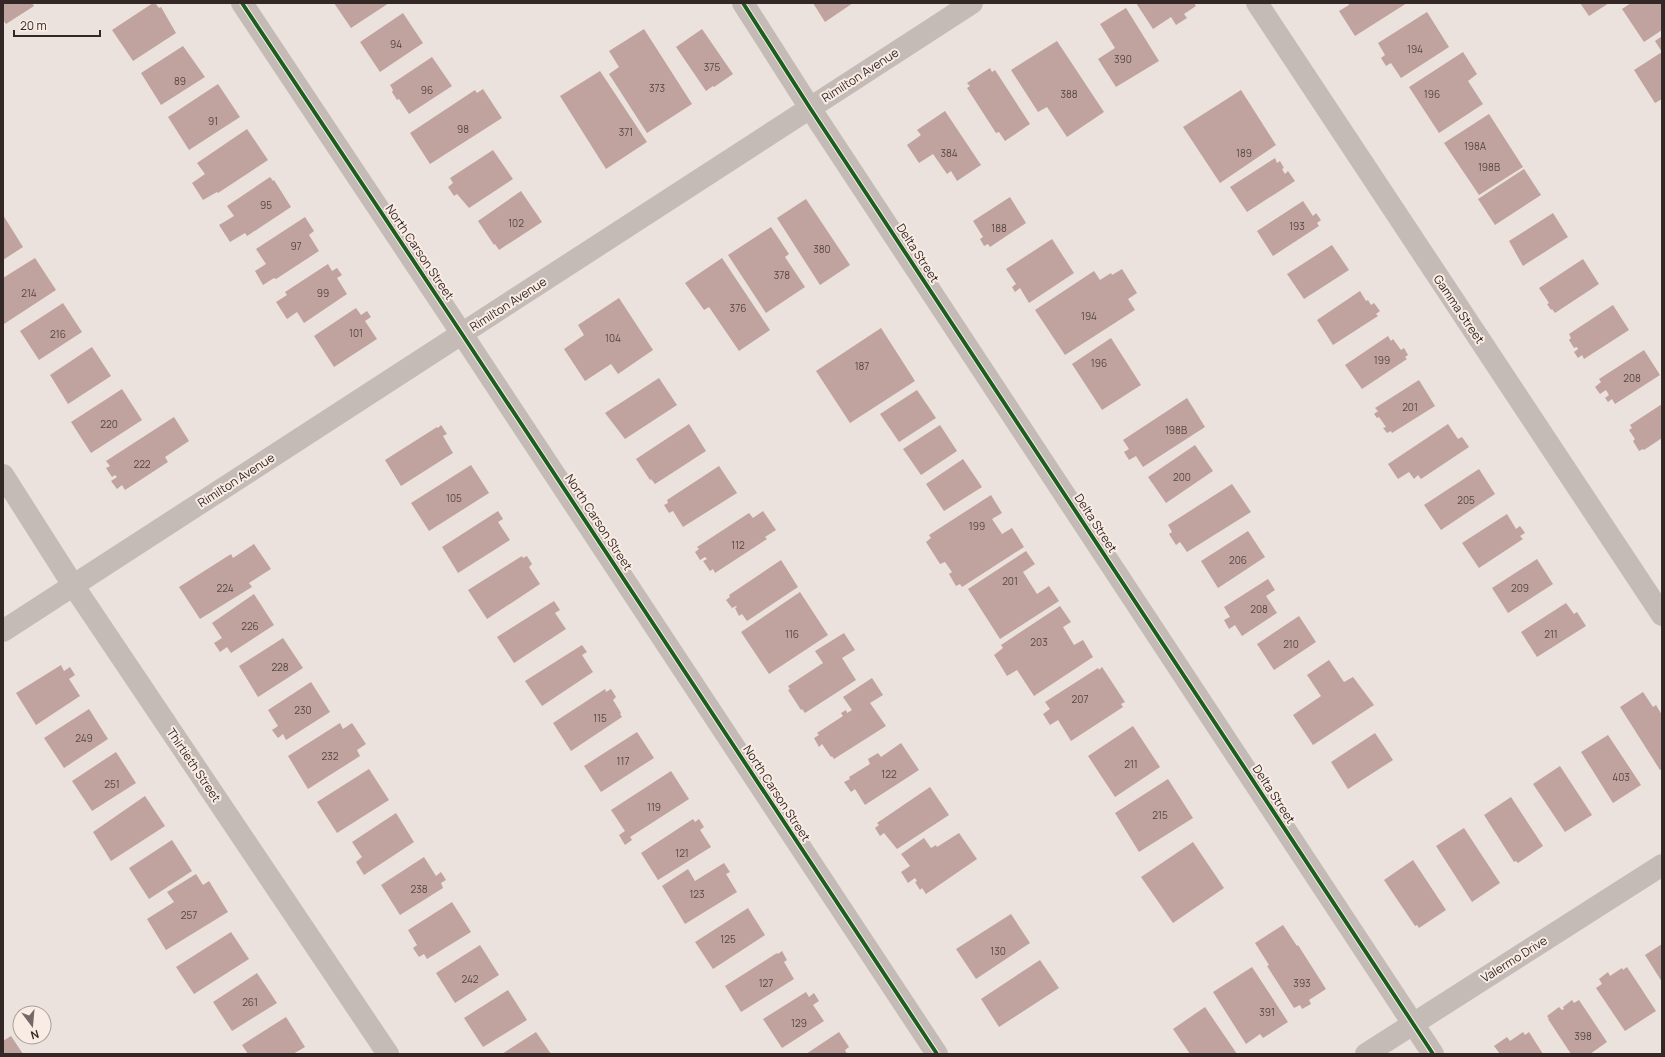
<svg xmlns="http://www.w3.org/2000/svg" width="1665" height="1057" viewBox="0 0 1665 1057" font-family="Manrope,sans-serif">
<rect width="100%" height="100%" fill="#ebe2dd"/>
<!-- building -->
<g fill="#c0a39e">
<polygon points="3,3 32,3 34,6 6,24 3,20"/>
<polygon points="153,3 155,3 159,8 161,7 176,33 133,61 112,30"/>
<polygon points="334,3 389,3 351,28"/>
<polygon points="813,3 853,3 825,22"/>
<polygon points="1136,3 1194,3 1196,6 1184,14 1187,18 1176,25 1171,17 1153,29"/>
<polygon points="1348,3 1407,3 1355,36 1339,11 1349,5"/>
<polygon points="1580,3 1609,3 1589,16"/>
<polygon points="1631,3 1662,3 1662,30 1644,42 1622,9"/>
<polygon points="1126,8 1159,61 1116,87 1098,59 1115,48 1100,24"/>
<polygon points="1427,12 1449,47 1401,78 1391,63 1386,66 1381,58 1385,55 1378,43"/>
<polygon points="403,13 423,43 380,72 360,42"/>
<polygon points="644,29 692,104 647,133 609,74 619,67 609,51"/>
<polygon points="702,29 733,74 714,87 713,86 706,91 676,47"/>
<polygon points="1662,36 1662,99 1655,103 1634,70 1662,52 1655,41"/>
<polygon points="1057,41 1104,112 1067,137 1047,107 1038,112 1011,70"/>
<polygon points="183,46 205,77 161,105 141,73"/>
<polygon points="1463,52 1477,74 1468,81 1483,104 1439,133 1409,87"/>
<polygon points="432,57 452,86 409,114 399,99 397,100 392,92 393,90 390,85"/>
<polygon points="990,68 992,72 995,70 1030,124 1005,141 999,132 996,133 967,88 970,86 967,83"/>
<polygon points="600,71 647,142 606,169 560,96"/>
<polygon points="218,84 240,117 189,150 168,117"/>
<polygon points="483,89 502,118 430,164 410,133 475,90 477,93"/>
<polygon points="1241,90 1276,145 1220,183 1183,127"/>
<polygon points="945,111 981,165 957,181 951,171 947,174 933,154 919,163 907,145 921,135 917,130"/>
<polygon points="1489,114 1523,167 1479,195 1444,143"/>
<polygon points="247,129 268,160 218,193 217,192 203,200 192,183 205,174 197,163"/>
<polygon points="493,150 513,179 469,208 457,194 454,196 448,187 453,183 450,178"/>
<polygon points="1275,158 1277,163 1280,161 1284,168 1282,169 1285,174 1288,171 1295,181 1247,212 1230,187"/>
<polygon points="1524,169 1541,195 1495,225 1478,199"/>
<polygon points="270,177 273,181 274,180 291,207 247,236 245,233 230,242 219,225 234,216 227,206"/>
<polygon points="521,191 542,222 499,250 495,244 494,245 478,221"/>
<polygon points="1010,197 1026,223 990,247 988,244 984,246 980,239 983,237 973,221"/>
<polygon points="806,199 850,265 820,285 777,218"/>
<polygon points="1303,201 1313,216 1316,213 1321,220 1317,223 1319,226 1273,256 1257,231"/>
<polygon points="1553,213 1568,237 1523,266 1509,241"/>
<polygon points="3,215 23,247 3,260"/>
<polygon points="305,217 314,231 309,235 319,251 276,279 274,278 263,285 255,271 266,264 256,249"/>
<polygon points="771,227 789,254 785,257 805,287 766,313 728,255"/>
<polygon points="1052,239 1074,273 1029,303 1020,288 1015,292 1012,287 1016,284 1006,269"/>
<polygon points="1332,245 1349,270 1304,299 1287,274"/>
<polygon points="35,258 56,290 4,324 3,278"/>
<polygon points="722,258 770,330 739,351 709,307 704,310 685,283"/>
<polygon points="1583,259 1599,284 1555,313 1552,309 1551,310 1547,304 1549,303 1539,288"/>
<polygon points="328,264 332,271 337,268 342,275 337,278 347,294 304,323 297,312 287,319 276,302 287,295 285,292"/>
<polygon points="1122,269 1137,293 1128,299 1135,310 1065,355 1035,310 1094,271 1100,280 1111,273 1112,275"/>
<polygon points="1360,291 1366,301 1368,300 1371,305 1374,303 1380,311 1376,314 1378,316 1333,345 1317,320"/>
<polygon points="619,298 653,350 618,374 611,364 585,381 564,349 584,335 578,325"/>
<polygon points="63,303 82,332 39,360 20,331"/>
<polygon points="1613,305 1629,330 1584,359 1582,355 1578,358 1574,352 1578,349 1577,347 1574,348 1569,340 1571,338 1569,334"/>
<polygon points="356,308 361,315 367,311 371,317 365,321 377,339 334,367 314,336"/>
<polygon points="881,328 915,381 850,423 816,371"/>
<polygon points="1388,336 1391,341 1393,339 1401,350 1404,348 1408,355 1405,357 1407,359 1362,389 1345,365"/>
<polygon points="1111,338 1141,385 1102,410 1072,364"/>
<polygon points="92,347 111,376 68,404 50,375"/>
<polygon points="1644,350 1660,375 1615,404 1612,399 1608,402 1605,398 1609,395 1606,390 1600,394 1595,387 1601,382 1599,379"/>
<polygon points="659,378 677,405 625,439 605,413"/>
<polygon points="1419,380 1435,406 1392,433 1391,431 1387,433 1383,428 1386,427 1379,417 1377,418 1374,414 1378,411 1375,408"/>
<polygon points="122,389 142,420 91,453 71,422"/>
<polygon points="917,390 936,418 899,442 880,414"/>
<polygon points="1187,398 1205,427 1143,467 1136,456 1129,460 1124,452 1129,449 1123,440"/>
<polygon points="1662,404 1662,438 1644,450 1643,449 1639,451 1633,441 1635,439 1629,430 1632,428 1630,425"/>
<polygon points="174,417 189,441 165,457 168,462 125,490 122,485 117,489 111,481 117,477 115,475 112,477 106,468 110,466 106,461"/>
<polygon points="689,424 706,451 655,484 651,479 650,480 636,459"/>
<polygon points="1448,424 1458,439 1462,437 1469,447 1421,479 1418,475 1414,479 1409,472 1398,479 1388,464"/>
<polygon points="441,425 447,434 443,436 453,453 401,486 385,460 437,427 438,428"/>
<polygon points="940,425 957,451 921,475 903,449"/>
<polygon points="1195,445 1213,471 1166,503 1148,477"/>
<polygon points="963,459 982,487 944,511 926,484"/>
<polygon points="471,465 489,493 429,531 411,503"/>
<polygon points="719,466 737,493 683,527 673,511 669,513 664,505 668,503 667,500"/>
<polygon points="1479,469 1495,494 1441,530 1424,505"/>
<polygon points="1232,484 1251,512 1187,552 1180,542 1176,545 1169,534 1172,532 1168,525"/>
<polygon points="991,495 1002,513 992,519 1002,534 1012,528 1024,547 962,587 960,584 956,586 949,574 952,572 945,562 940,564 926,542 931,538 929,535"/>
<polygon points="498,511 503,519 498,522 510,540 458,573 442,547"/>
<polygon points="763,511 776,530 765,537 767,539 715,573 713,569 710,571 703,561 707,559 705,557 700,560 695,552 699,549 697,547 749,513 753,518"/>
<polygon points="1507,514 1516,529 1520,526 1525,533 1520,536 1523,539 1479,568 1462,543"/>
<polygon points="1248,531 1265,557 1218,588 1201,561"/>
<polygon points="254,544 271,569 249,583 252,587 200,619 179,587 231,554 233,558"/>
<polygon points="1026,551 1035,564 1023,572 1037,594 1049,586 1059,601 1000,639 968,589"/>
<polygon points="522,556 523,558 527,556 532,564 529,567 540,584 487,619 468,590"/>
<polygon points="1537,559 1553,584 1508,613 1492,588"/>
<polygon points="781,560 798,587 747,621 742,614 739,616 735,608 737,607 736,606 732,608 726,600 730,597 729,595"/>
<polygon points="1268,579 1275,590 1266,596 1277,613 1242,636 1235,625 1229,629 1224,620 1230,617 1224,607"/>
<polygon points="800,592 828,635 769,674 741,632"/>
<polygon points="254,594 274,625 231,653 227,647 220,652 214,643 222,638 212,623"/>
<polygon points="554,601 560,610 555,613 566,629 514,663 497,637"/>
<polygon points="1566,603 1574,614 1577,612 1586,626 1537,657 1521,632"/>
<polygon points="1060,606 1071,622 1063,627 1074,645 1083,640 1093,657 1034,696 1017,670 1007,676 994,655 1003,648 1001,645"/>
<polygon points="1299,616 1316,642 1274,670 1257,644"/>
<polygon points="844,633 855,650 842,658 856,680 805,713 802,709 801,710 788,690 790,689 788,686 823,663 815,651"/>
<polygon points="283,638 303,668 258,697 239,666"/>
<polygon points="582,645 587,652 582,655 593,672 542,706 525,681"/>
<polygon points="1329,660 1344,682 1353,677 1374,705 1313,745 1293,715 1321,696 1307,675"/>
<polygon points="61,665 64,671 70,667 75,675 69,679 80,696 36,725 16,693"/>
<polygon points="1102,667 1125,702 1121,704 1123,707 1071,741 1058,720 1050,725 1043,714 1050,709 1045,702 1098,668 1099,670"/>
<polygon points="872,678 883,695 870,703 886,726 834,759 832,756 831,757 822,744 819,747 814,738 819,735 817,733 843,716 841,713 846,710 847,713 852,710 843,697"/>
<polygon points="311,682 330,712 286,740 283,734 278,738 272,730 278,726 268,710"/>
<polygon points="605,689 606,692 611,689 616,697 613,700 621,713 620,714 622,717 571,751 553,723"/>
<polygon points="1643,692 1653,707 1656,705 1662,715 1662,769 1660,770 1620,707"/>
<polygon points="89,709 108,739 64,768 44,738"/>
<polygon points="340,723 343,729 352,723 366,744 357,750 360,756 308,789 288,756"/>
<polygon points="1133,726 1160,767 1115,797 1088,756"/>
<polygon points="637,732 654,758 601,792 584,766"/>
<polygon points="1375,733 1393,760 1348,789 1331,762"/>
<polygon points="1608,735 1641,785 1613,803 1581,752"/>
<polygon points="901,743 919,770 865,805 855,789 851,792 844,782 850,779 849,777 870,764 868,759 878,753 881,757"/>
<polygon points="116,752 136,783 92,811 72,781"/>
<polygon points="1560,766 1592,815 1565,832 1533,784"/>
<polygon points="369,769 389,800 337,833 317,802"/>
<polygon points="671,771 689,799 630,837 632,840 625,845 619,835 625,831 611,810"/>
<polygon points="1168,779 1193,818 1139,852 1115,813"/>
<polygon points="930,787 949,815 897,849 884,833 880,836 875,828 879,825 877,823"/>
<polygon points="145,796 165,826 111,861 93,832"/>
<polygon points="1511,797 1543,846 1518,863 1516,861 1514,862 1484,815"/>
<polygon points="396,813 414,842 364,875 356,862 362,857 352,842"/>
<polygon points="693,819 695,822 699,819 704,827 700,830 711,847 658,880 641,853"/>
<polygon points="1464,828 1500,883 1472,902 1436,846"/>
<polygon points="959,833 977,859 926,894 922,888 920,890 915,882 917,881 915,878 908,883 901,872 910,866 901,854 924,838 931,848 936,845 937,847"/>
<polygon points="172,840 192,871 149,899 129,868"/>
<polygon points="1193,842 1224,888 1173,923 1141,877"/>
<polygon points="424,857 436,876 441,872 446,880 441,883 443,888 400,915 381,885"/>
<polygon points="1413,860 1446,910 1419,928 1417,925 1415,926 1384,880"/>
<polygon points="724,863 730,872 726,874 737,892 685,924 662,886 688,869 695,881"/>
<polygon points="196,874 203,885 209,881 228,912 166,950 147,919 174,902 167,892"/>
<polygon points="452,902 471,932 427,959 424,954 419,957 413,948 417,945 408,930"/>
<polygon points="748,908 765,935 713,969 695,942"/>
<polygon points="1011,914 1030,943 976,979 956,949"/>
<polygon points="1283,925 1297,946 1298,945 1326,989 1309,1000 1311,1004 1302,1009 1300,1005 1294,1008 1267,966 1269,965 1255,943"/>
<polygon points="231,932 249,959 194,994 176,967"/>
<polygon points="1662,944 1662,982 1645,955"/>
<polygon points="480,945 499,975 455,1003 436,973"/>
<polygon points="782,951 787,960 784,962 794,979 741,1012 725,986 777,953 778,954"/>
<polygon points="1040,960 1059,988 999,1027 981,999"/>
<polygon points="1252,967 1288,1022 1263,1038 1260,1034 1246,1044 1213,992"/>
<polygon points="1627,967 1656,1011 1625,1031 1596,988 1602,984 1599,979 1608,972 1610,976 1622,968 1623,970"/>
<polygon points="257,973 277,1003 232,1031 213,1002"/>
<polygon points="508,990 527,1020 483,1047 464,1018"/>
<polygon points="806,992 809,997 814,993 819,1001 813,1005 824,1021 782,1048 763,1019"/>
<polygon points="1572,1000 1574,1003 1579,1000 1607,1042 1590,1054 1571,1054 1548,1019 1549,1019 1547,1016 1559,1007 1562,1010 1564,1009 1563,1007"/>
<polygon points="1205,1007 1237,1054 1190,1054 1173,1029"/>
<polygon points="286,1017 305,1047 293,1054 248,1054 242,1045"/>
<polygon points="536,1032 551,1054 502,1054"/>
<polygon points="839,1032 849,1047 845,1050 847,1054 806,1054"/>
<polygon points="1523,1032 1525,1035 1529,1032 1543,1054 1500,1054 1494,1046 1507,1037 1510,1041"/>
<polygon points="11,1036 23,1054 3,1054 3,1041"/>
</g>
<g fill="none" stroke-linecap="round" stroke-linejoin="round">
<!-- minor -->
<g stroke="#c4bbb6" stroke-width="22">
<polyline points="242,3 462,334 937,1054"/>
<polyline points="743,3 810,108 1433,1054"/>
<polyline points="1257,3 1662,615"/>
<polyline points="3,475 73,585 388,1054"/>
<polyline points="3,631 972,3"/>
<polyline points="1366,1054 1662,865"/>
</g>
<!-- cycleway casing -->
<g stroke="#f9ece4" stroke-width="6">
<g id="cycleway">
<polyline points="242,3 462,334 937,1054"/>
<polyline points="743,3 810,108 1433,1054"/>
</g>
</g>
<!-- cycleway -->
<use href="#cycleway" stroke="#1b5e20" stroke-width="4"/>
</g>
<g text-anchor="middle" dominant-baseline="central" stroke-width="4" stroke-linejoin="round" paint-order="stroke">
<!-- number labels -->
<g font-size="10" fill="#574744">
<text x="396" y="44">94</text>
<text x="1415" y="49">194</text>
<text x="1123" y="59">390</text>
<text x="712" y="67">375</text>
<text x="180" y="81">89</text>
<text x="657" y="88">373</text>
<text x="427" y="90">96</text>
<text x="1069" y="94">388</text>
<text x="1432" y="94">196</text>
<text x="213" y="121">91</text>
<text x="463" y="129">98</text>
<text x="626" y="132">371</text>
<text x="1475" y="146">198A</text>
<text x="949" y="153">384</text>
<text x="1244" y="153">189</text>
<text x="1489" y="167">198B</text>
<text x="266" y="205">95</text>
<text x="516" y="223">102</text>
<text x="1297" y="226">193</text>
<text x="999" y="228">188</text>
<text x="296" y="246">97</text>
<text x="822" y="249">380</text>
<text x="782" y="275">378</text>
<text x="29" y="293">214</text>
<text x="323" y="293">99</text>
<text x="738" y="308">376</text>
<text x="1089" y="316">194</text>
<text x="356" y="333">101</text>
<text x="58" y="334">216</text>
<text x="613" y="338">104</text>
<text x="1382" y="360">199</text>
<text x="1099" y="363">196</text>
<text x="862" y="366">187</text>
<text x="1632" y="378">208</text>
<text x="1410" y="407">201</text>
<text x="109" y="424">220</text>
<text x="1176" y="430">198B</text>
<text x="142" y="464">222</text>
<text x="1182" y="477">200</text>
<text x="454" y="498">105</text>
<text x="1466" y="500">205</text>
<text x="977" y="526">199</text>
<text x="738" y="545">112</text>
<text x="1238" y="560">206</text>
<text x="1010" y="581">201</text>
<text x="225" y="588">224</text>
<text x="1520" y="588">209</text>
<text x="1259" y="609">208</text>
<text x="250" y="626">226</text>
<text x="792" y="634">116</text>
<text x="1551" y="634">211</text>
<text x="1039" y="642">203</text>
<text x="1291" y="644">210</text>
<text x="280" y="667">228</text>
<text x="1080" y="699">207</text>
<text x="303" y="710">230</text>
<text x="600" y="718">115</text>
<text x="84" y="738">249</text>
<text x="330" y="756">232</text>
<text x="623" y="761">117</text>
<text x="1131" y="764">211</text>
<text x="889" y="774">122</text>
<text x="1621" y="777">403</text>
<text x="112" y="784">251</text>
<text x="654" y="807">119</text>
<text x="1160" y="815">215</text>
<text x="682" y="853">121</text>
<text x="419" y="889">238</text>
<text x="697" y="894">123</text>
<text x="189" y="915">257</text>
<text x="728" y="939">125</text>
<text x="998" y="951">130</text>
<text x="470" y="979">242</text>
<text x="766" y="983">127</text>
<text x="1302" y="983">393</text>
<text x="250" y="1002">261</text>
<text x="1267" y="1012">391</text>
<text x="799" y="1023">129</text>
<text x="1583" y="1036">398</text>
</g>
<!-- street labels -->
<g font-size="12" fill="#342826" stroke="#f9ece4">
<text transform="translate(860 75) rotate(-33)">Rimilton Avenue</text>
<text transform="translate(420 252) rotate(56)">North Carson Street</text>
<text transform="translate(918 253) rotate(57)">Delta Street</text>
<text transform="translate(508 304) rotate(-33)">Rimilton Avenue</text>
<text transform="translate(1459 309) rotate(56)">Gamma Street</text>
<text transform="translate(236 480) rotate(-33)">Rimilton Avenue</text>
<text transform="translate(599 522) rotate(57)">North Carson Street</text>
<text transform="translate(1096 523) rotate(57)">Delta Street</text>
<text transform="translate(194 765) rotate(56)">Thirtieth Street</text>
<text transform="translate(777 793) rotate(57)">North Carson Street</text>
<text transform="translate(1274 794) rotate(57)">Delta Street</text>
<text transform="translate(1514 959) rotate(-32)">Valermo Drive</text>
</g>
</g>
<!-- border -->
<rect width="1665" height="1057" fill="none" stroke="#342826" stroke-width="8"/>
<!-- north arrow -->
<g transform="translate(32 1025) rotate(164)"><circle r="19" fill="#f9ece4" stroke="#aa9e98"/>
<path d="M0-3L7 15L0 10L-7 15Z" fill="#746966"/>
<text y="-6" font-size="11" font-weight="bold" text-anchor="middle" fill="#342826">N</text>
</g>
<!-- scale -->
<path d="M14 30v6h86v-6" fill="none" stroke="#342826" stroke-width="2"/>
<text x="20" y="30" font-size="12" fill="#342826" stroke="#f9ece4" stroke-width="3" paint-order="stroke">20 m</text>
</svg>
